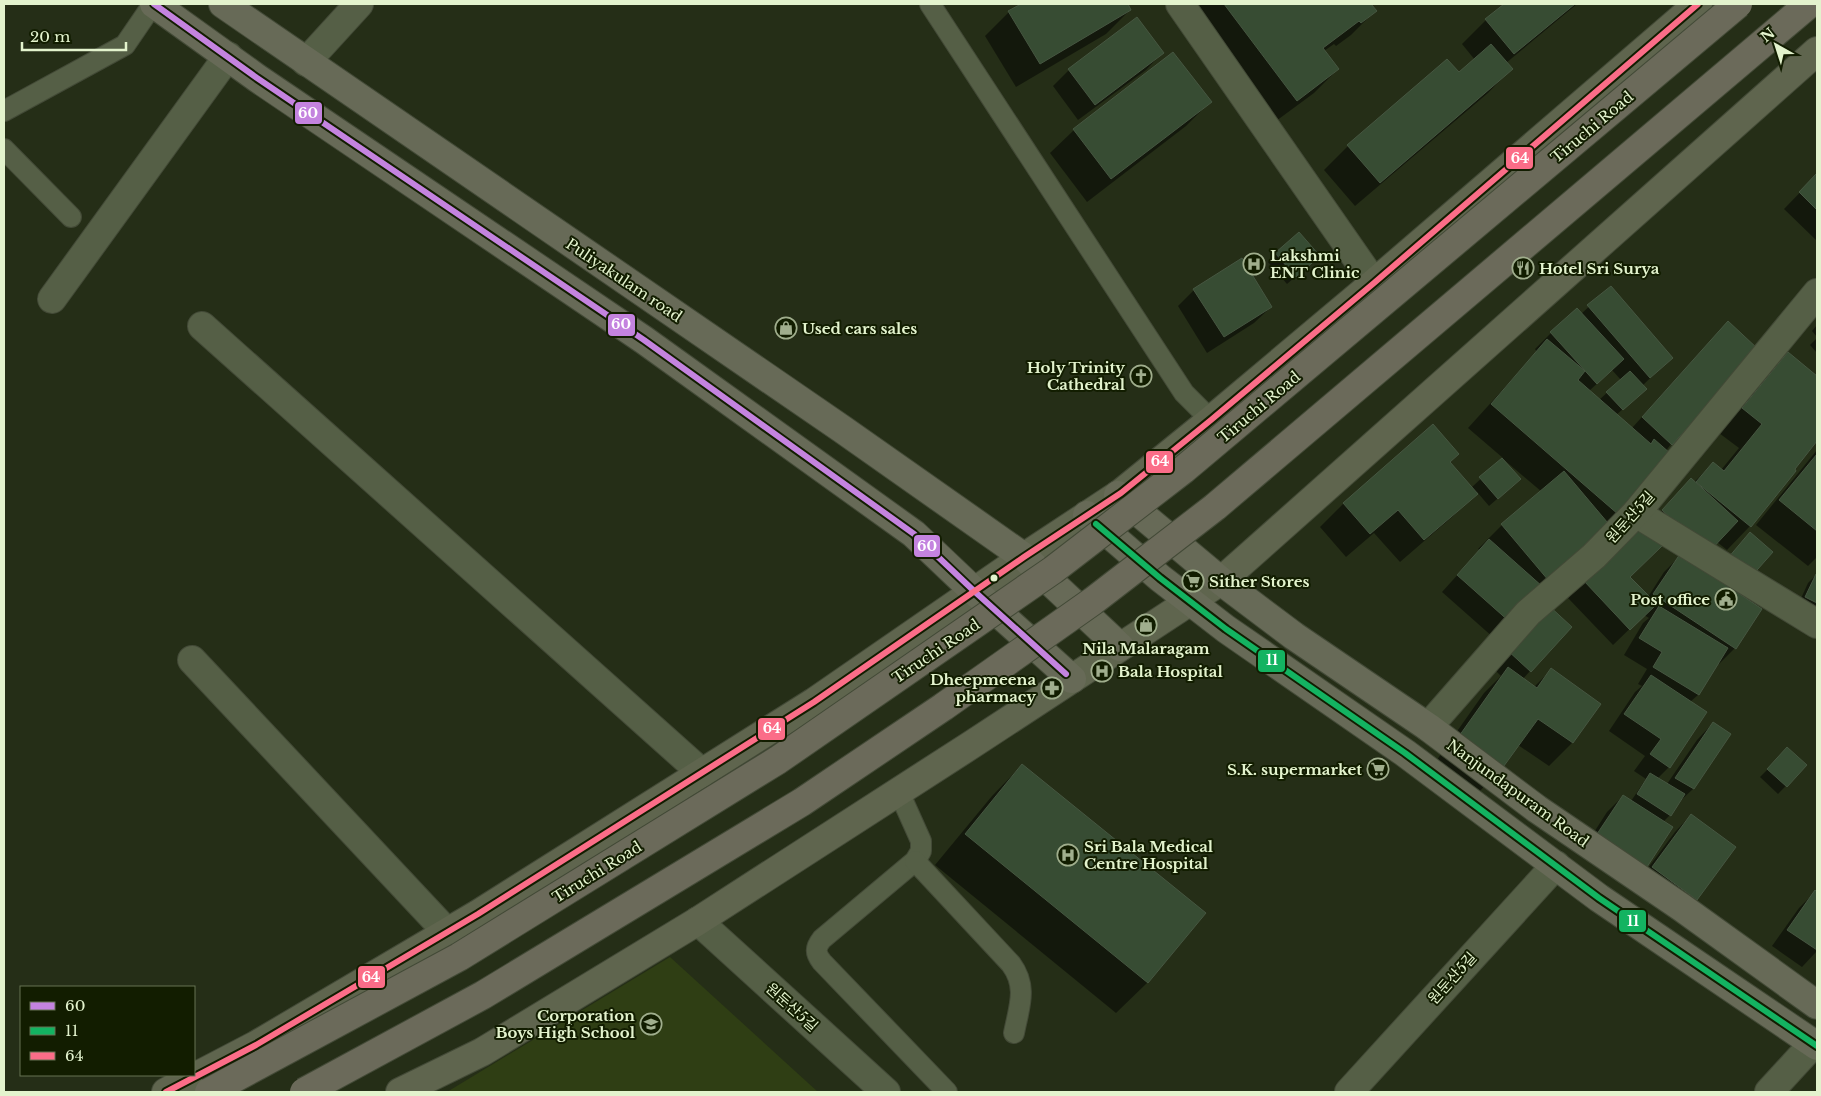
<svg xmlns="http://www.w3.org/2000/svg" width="1821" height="1096" viewBox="0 0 1821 1096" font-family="'Libre Baskerville','Noto Sans KR',serif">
<rect width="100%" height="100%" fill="#252e17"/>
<!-- built -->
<polygon fill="#2f3e14" points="670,957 818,1092 447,1092"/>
<!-- shadow -->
<g fill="#0007" fill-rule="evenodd">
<polygon points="1024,4 1126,4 1130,10 1106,34 1016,87 985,36 1009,12"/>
<polygon points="1183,4 1370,4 1375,11 1351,35 1336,46 1334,44 1324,51 1338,69 1314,93 1272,124"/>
<polygon points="1506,4 1577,4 1506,63 1511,69 1488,93 1355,206 1324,170 1348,146 1458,74 1475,60 1462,44 1486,20"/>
<polygon points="1162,53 1146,70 1078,120 1053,86 1069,70"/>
<polygon points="1210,102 1186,126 1087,202 1050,153 1074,130"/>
<polygon points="1817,175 1817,238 1816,240 1784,209"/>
<polygon points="1299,234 1310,264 1287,284 1268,262"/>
<path d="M1610 287 1671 358 1642 386 1637 397 1616 415 1632 428 1712 339 1671 444 1618 514 1494 638 1442 592 1480 550 1478 549 1502 525 1542 492 1503 459 1502 460 1511 487 1489 506 1477 492 1452 517 1400 562 1374 533 1346 557 1320 527 1343 504 1433 425 1448 462 1471 488 1503 458 1468 428 1537 352 1535 349 1551 333 1577 310 1581 314ZM1612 370 1621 380 1599 400 1589 391Z"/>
<polygon points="1194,290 1271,307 1254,323 1207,353 1178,306"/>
<polygon points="1817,325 1817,337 1812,331"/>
<polygon points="1817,338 1817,353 1810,345"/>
<polygon points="1788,354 1817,378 1817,440 1750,526 1727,550 1717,542 1694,565 1735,648 1719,664 1717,663 1698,695 1690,702 1706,713 1669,767 1657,779 1667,784 1697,740 1713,723 1729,734 1693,789 1677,804 1670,815 1663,822 1580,854 1607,812 1623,796 1631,801 1646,779 1634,771 1645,756 1609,731 1635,692 1642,686 1638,684 1647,669 1624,655 1643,623 1649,618 1644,615 1613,645 1568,598 1642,527 1629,577 1648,597 1664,572 1679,557 1647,527 1675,496 1694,482 1713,464 1721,470 1739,448 1719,433 1764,378"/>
<polygon points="1817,450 1817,557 1808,566 1756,525"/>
<polygon points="1816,575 1817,576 1817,614 1798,605 1808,583"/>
<polygon points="1531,622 1530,671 1523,679 1534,687 1551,670 1572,743 1549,766 1518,745 1500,770 1477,794 1434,764 1484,693 1501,676 1491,666"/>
<polygon points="1788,749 1806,765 1778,794 1760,777"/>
<polygon points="1022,765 1204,913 1147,983 1116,1013 935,865 992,796"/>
<polygon points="1691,815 1735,847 1696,900 1680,916 1636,884 1675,832"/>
<polygon points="1815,892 1817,893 1817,951 1802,967 1772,946 1799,908"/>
</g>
<!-- building -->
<g fill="#374c33" stroke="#465641">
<polygon points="1021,4 1128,4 1131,10 1040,64 1008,11"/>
<polygon points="1224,4 1371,4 1377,11 1361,23 1359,21 1323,48 1339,69 1297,101"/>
<polygon points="1504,4 1575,4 1514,54 1485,19"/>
<polygon points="1137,17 1164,53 1095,105 1068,69"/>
<polygon points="1491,44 1513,69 1380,183 1347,145 1447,59 1459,72"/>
<polygon points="1173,52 1212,102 1111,179 1073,129"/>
<polygon points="1817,173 1817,210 1799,192"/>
<polygon points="1299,232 1320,256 1296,277 1275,253"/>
<polygon points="1242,258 1272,307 1224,337 1193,289"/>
<polygon points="1611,286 1673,358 1650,378 1587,305"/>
<polygon points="1577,308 1624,359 1597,384 1550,332"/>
<polygon points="1728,321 1758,349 1672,445 1642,417"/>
<polygon points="1547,339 1585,371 1578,380 1651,444 1654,439 1671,454 1619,515 1491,404"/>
<polygon points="1788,352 1817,376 1817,441 1795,469 1796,471 1751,527 1696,482 1713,462 1724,471 1762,424 1742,408"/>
<polygon points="1630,371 1647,389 1623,410 1606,392"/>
<polygon points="1433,424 1459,454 1450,462 1478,494 1424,540 1398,510 1370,534 1343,503"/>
<polygon points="1817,454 1817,531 1779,500"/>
<polygon points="1502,458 1521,479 1498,499 1479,477"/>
<polygon points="1564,471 1613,529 1549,581 1501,524"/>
<polygon points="1691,478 1738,521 1708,553 1662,510"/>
<polygon points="1642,525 1662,546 1630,577 1657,604 1630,630 1584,581"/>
<polygon points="1750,532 1773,552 1750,578 1728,558"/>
<polygon points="1489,539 1543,587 1511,623 1457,575"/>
<polygon points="1680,554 1762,609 1736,649 1653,594"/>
<polygon points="1816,574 1817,574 1817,603 1805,597"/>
<polygon points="1547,604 1572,627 1531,672 1506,649"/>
<polygon points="1659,606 1728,648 1699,695 1653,667 1662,652 1639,638"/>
<polygon points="1508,667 1537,688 1551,668 1601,704 1573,743 1538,719 1501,770 1457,739"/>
<polygon points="1651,675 1707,712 1670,768 1650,754 1661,739 1624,714"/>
<polygon points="1713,722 1731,734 1694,789 1675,778"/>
<polygon points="1787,747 1807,765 1787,787 1767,769"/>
<polygon points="1022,764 1206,913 1148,983 965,834"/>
<polygon points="1650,773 1685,794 1671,816 1637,794"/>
<polygon points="1623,795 1673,827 1645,870 1595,837"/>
<polygon points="1691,814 1736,847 1697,900 1652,867"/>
<polygon points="1815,890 1817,892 1817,950 1787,930"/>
</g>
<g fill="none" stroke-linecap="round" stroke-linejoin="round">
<!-- lane casing -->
<g stroke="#434a37" stroke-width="22">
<g id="lane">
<polyline points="930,4 1184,393 1211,420"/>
<polyline points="4,111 125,45 153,4"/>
<polyline points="4,149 71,217"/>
<path d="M899 792 921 841V851L915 861 822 939C815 948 815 953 822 962L947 1092"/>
<path d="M915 861 1011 964C1028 987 1019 1007 1014 1033"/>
</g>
</g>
<!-- street casing -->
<g stroke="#434a37" stroke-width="30">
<g id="street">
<polyline points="1180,4 1374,283"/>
<polyline points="306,62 359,4"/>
<polyline points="52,299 228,56"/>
<polyline points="202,326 702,773"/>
<polyline points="1636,513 1817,624"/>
<polyline points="192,660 447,932"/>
<polyline points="1428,727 1528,613 1594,556 1636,513 1817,293"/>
<polyline points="698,921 886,1092"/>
<polyline points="1349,1092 1556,865"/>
<polyline points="1769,1092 1813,1044"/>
</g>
</g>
<!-- secondary casing -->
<g stroke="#434a37" stroke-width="30">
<g id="secondary">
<polyline points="166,1092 256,1045 478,914 814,702 1024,557 1121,493 1211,420 1374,283 1698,4"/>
<polyline points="400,1092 482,1052 698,921 971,745 1221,581 1817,51"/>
</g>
</g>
<!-- primary casing -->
<g stroke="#434a37" stroke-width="30">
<g id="primary">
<polyline points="154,4 257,78 644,340 914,534 974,591 1072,679"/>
<polyline points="223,4 842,429 1024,557 1120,647"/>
<polyline points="1118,495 1221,581 1294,636 1428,727 1537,809 1681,907 1817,1005"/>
<polyline points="1087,515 1160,578 1226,629 1405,753 1599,898 1817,1046"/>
</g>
</g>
<!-- lane -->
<use href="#lane" stroke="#555f46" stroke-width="20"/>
<!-- street -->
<use href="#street" stroke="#555f46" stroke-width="28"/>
<!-- secondary -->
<use href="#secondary" stroke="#5f654e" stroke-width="28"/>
<!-- primary -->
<use href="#primary" stroke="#676a57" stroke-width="28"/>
<!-- highway-bridge casing -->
<g stroke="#434a37" stroke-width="30" stroke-linecap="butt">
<g id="highway-bridge">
<polyline points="209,1092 459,957 778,760 1053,570 1183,470 1738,4"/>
<polyline points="304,1092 483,995 802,802 943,707 1093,601 1215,507 1809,4"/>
</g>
</g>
<!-- highway-bridge -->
<use href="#highway-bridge" stroke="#6b6a5a" stroke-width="28"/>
<!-- bus-1 casing -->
<g stroke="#121d00" stroke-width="10">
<polyline id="bus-1" points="154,4 257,78 644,340 914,534 974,591 1066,674"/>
</g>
<!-- bus-2 casing -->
<g stroke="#121d00" stroke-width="10">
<polyline id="bus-2" points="1096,524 1160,578 1226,629 1405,753 1599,898 1817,1046"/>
</g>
<!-- bus-3 casing -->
<g stroke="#121d00" stroke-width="10">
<polyline id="bus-3" points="166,1092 256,1045 478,914 814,702 1024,557 1121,493 1211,420 1374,283 1698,4"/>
</g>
<!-- bus-1 -->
<use href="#bus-1" stroke="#c483df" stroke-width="6"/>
<!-- bus-2 -->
<use href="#bus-2" stroke="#13b361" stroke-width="6"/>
<!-- bus-3 -->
<use href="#bus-3" stroke="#fb6d88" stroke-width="6"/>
</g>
<!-- icons -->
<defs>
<g id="hospital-ring" transform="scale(1.125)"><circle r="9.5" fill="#121d00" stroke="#a0ae8d" stroke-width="1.5"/><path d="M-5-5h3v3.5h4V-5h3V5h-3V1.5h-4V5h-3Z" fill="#a0ae8d"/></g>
<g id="restaurant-ring" transform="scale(1.125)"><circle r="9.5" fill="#121d00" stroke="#a0ae8d" stroke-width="1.5"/><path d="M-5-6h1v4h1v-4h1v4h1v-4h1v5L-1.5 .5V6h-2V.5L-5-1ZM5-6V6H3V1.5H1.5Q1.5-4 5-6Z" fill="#a0ae8d"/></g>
<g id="shop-ring" transform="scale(1.125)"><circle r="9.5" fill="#121d00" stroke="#a0ae8d" stroke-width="1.5"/><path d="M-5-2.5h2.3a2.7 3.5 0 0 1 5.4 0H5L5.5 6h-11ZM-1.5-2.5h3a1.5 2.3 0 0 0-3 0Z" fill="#a0ae8d"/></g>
<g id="church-ring" transform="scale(1.125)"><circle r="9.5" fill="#121d00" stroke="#a0ae8d" stroke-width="1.5"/><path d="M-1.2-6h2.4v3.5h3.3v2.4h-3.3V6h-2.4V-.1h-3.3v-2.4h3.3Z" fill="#a0ae8d"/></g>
<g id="supermarket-ring" transform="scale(1.125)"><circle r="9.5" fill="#121d00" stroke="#a0ae8d" stroke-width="1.5"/><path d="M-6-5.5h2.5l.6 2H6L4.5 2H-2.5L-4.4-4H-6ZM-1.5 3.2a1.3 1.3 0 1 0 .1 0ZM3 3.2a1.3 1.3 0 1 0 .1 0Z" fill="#a0ae8d"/></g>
<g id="civic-ring" transform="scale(1.125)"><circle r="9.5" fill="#121d00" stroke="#a0ae8d" stroke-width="1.5"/><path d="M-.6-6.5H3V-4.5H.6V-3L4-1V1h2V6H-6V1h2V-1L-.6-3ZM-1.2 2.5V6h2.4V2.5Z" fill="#a0ae8d"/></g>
<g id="pharmacy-ring" transform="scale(1.125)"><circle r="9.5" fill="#121d00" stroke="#a0ae8d" stroke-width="1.5"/><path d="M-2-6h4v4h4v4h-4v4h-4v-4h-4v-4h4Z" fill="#a0ae8d"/></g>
<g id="school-ring" transform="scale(1.125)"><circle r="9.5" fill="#121d00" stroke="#a0ae8d" stroke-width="1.5"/><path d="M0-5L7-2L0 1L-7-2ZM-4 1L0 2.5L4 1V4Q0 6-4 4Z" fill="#a0ae8d"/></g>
</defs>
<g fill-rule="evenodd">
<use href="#hospital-ring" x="1254" y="264"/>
<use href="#restaurant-ring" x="1523" y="268"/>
<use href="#shop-ring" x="786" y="328"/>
<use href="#church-ring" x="1141" y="376"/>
<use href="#supermarket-ring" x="1193" y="581"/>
<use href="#civic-ring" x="1726" y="599"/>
<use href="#shop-ring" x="1146" y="625"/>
<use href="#hospital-ring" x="1102" y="671"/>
<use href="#pharmacy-ring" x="1052" y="688"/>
<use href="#supermarket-ring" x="1378" y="769"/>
<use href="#hospital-ring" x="1068" y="855"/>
<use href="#school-ring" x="651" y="1024"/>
</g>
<!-- markers -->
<circle fill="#e3f3cd" stroke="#121d00" stroke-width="2" cx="994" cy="578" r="4.5"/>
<g text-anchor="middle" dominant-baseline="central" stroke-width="4" stroke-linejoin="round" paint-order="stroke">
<!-- street labels -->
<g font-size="15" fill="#e3f3cd" stroke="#121d00">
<text transform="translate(1592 127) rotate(-40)">Tiruchi Road</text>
<text transform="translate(624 280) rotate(34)">Puliyakulam road</text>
<text transform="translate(1259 407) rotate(-40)">Tiruchi Road</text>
<text transform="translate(1630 517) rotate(-48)">원둔산5길</text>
<text transform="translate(936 651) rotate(-34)">Tiruchi Road</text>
<text transform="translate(1518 793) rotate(36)">Nanjundapuram Road</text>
<text transform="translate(597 872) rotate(-32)">Tiruchi Road</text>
<text transform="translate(1452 978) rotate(-48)">원둔산5길</text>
<text transform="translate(792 1007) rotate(42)">원둔산5길</text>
</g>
<!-- poi labels -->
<g font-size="15" font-weight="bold" fill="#e3f3cd" stroke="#121d00" text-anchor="start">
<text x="1270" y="255">Lakshmi<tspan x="1270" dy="17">ENT Clinic</tspan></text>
<text x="1539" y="268">Hotel Sri Surya</text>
<text x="802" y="328">Used cars sales</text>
<text x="1125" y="367" text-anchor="end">Holy Trinity<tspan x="1125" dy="17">Cathedral</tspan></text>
<text x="1209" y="581">Sither Stores</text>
<text x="1710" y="599" text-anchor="end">Post office</text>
<text x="1146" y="648" text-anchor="middle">Nila Malaragam</text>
<text x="1118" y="671">Bala Hospital</text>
<text x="1036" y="679" text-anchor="end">Dheepmeena<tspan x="1036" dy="17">pharmacy</tspan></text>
<text x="1362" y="769" text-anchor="end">S.K. supermarket</text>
<text x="1084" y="846">Sri Bala Medical<tspan x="1084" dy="17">Centre Hospital</tspan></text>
<text x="635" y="1015" text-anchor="end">Corporation<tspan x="635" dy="17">Boys High School</tspan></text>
</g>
</g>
<g stroke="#121d00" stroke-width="2">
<rect x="294" y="101" width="29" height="24" rx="5" fill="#c483df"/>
<rect x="1505" y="146" width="29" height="24" rx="5" fill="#fb6d88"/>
<rect x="607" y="313" width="29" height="24" rx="5" fill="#c483df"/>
<rect x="1145" y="450" width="29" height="24" rx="5" fill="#fb6d88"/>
<rect x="913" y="534" width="28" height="24" rx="5" fill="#c483df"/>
<rect x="1257" y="649" width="29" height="24" rx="5" fill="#13b361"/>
<rect x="757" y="717" width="29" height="24" rx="5" fill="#fb6d88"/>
<rect x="1618" y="909" width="29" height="24" rx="5" fill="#13b361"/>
<rect x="357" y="965" width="29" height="24" rx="5" fill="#fb6d88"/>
</g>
<g font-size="14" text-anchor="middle" font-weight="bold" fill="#fff">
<text x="308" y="118">60</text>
<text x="1520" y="163">64</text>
<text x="621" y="329">60</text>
<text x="1160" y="466">64</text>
<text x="927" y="551">60</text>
<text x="1272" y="665">11</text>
<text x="772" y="733">64</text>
<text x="1633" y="926">11</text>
<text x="371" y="982">64</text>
</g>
<!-- border -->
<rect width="1821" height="1096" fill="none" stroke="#e3f3cd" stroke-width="10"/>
<!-- legend -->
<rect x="20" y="986" width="175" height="90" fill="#121d00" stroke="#667352"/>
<rect x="30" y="1002" width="25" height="8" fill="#c483df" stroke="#667352"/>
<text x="65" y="1011" font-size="15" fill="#e3f3cd">60</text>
<rect x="30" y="1027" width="25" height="8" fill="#13b361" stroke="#667352"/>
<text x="65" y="1036" font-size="15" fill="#e3f3cd">11</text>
<rect x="30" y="1052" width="25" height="8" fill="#fb6d88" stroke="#667352"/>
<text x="65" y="1061" font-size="15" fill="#e3f3cd">64</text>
<!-- north arrow -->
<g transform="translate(1776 45) rotate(321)" stroke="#121d00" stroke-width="4" paint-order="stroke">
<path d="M0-4L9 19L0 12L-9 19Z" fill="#e3f3cd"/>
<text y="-8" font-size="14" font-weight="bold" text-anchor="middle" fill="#e3f3cd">N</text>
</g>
<!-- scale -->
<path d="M22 42v8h104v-8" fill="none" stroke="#e3f3cd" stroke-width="2.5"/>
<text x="30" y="42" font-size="15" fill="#e3f3cd" stroke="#121d00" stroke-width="4" paint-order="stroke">20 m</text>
</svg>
